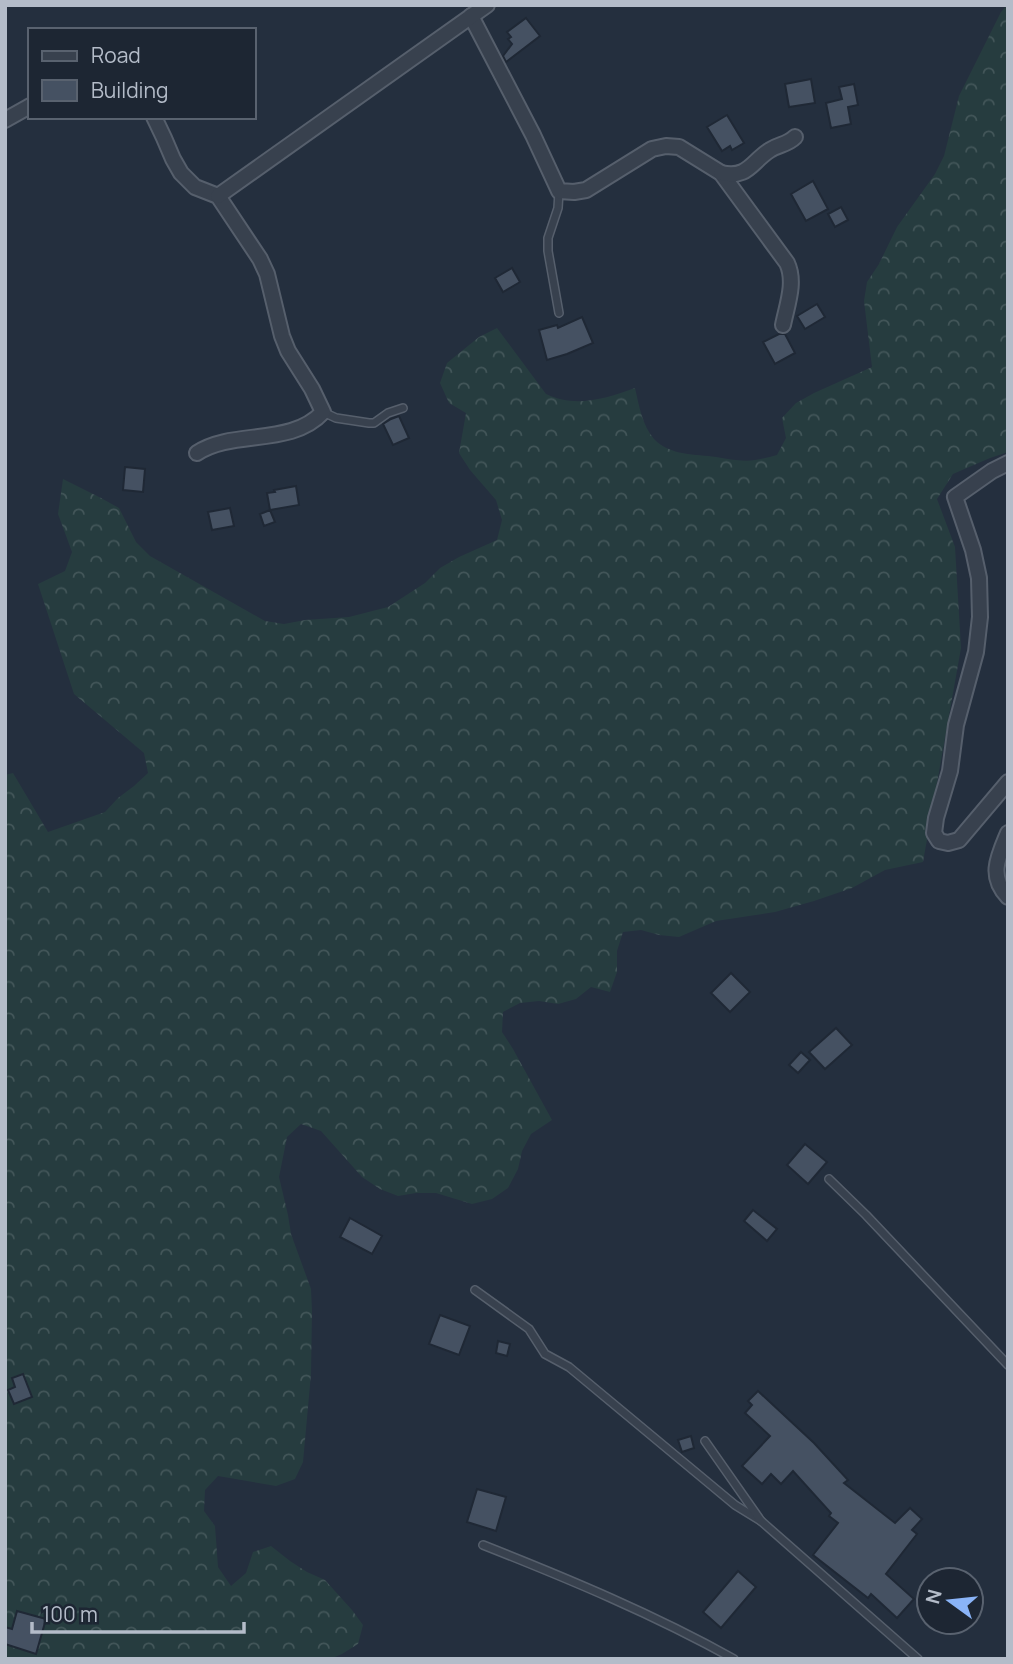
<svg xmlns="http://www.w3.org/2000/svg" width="1013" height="1664" viewBox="0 0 1013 1664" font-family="Manrope,sans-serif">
<defs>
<pattern id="forest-crowns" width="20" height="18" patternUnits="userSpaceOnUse" patternTransform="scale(1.75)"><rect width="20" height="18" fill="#263c3f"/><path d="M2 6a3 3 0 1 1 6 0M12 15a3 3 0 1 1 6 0" fill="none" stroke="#435659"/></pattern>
</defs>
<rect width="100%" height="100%" fill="#242f3e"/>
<!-- forest -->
<path fill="url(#forest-crowns)" d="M1007 5 1008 452 990 458 953 474 937 499 955 547 961 648 923 862 885 870 852 888 814 901 775 912 716 921 679 937 659 935 641 930 623 932 617 951V972L610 992 591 987 576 999 558 1004 539 1001 520 1003 503 1012 502 1032 513 1049 552 1120 531 1134 522 1151 518 1169 508 1188 492 1199 472 1204 436 1193H416L398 1196 380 1189 362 1177 321 1131 301 1124 287 1137 279 1177 288 1215 291 1234 311 1289 312 1311 311 1374 303 1462 295 1479 276 1486 218 1476 205 1490 204 1511 215 1526 218 1567 231 1586 246 1573 253 1552 271 1546 290 1561 307 1572 325 1580 352 1610 363 1625 358 1644 342 1654 330 1659H5V775L13 773 48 832 105 812 118 798 134 786 148 773 144 753 74 694 38 584 65 571 72 552 58 514 63 479 101 498 119 508 136 542 150 556 265 621 284 624 305 620 349 617 388 607 425 583 440 568 459 557 497 540 502 520 496 500 470 470 459 453 466 413 449 403 440 383 447 363 479 337 497 328 546 394C575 408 605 399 635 388 639 405 642 425 654 439 670 456 696 454 716 457 729 459 742 462 755 460 762 459 770 457 777 455L786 438 782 418 796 403 814 393 872 367 864 301 867 282 879 264 897 227 935 174 944 156 959 96 1001 12Z"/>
<!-- building -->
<g fill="#455162" stroke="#1f2835" stroke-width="2">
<polygon points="526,18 540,36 506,62 503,56 512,44 508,39 511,37 507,32"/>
<polygon points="811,79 815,103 789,107 785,84"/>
<polygon points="854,84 858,105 848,107 851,124 831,128 826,103 842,99 839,87"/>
<polygon points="727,115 744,143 732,150 730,146 722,151 707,127"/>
<polygon points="813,181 828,209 806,221 791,194"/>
<polygon points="841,207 848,220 835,227 828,214"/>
<polygon points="512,268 520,282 503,292 495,278"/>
<polygon points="817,304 825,317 805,329 797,316"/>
<polygon points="582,317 593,343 567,354 547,360 539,330 557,325 558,328"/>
<polygon points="779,334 785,334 795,353 775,364 763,342"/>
<polygon points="399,416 409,438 393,445 383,424 391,419"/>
<polygon points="125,467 145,469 143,492 123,490"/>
<polygon points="296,486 299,505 270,510 275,522 264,526 260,514 270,510 267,493 275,492 274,490"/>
<polygon points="230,508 234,526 212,530 208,512"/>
<polygon points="731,973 750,992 730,1012 711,993"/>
<polygon points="836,1028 852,1045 825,1069 809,1052"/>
<polygon points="801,1052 810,1060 798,1073 789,1065"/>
<polygon points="805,1144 827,1162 808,1184 787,1165"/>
<polygon points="753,1210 777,1229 767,1241 744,1221"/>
<polygon points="350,1218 382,1236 372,1254 340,1237"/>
<polygon points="440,1315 470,1326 459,1355 429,1344"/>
<polygon points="498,1341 510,1344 507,1356 496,1353"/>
<polygon points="23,1374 32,1397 14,1404 8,1390 15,1387 12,1378"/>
<polygon points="758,1391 814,1443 848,1480 844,1483 895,1523 910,1508 922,1519 912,1530 917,1534 886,1574 914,1599 897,1618 871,1594 868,1598 813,1555 838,1523 829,1516 831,1513 793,1471 781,1484 771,1474 762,1484 742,1466 770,1436 745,1413 752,1405 748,1401"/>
<polygon points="691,1436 694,1448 682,1452 678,1440"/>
<polygon points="477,1489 506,1497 496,1531 467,1522"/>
<polygon points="738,1571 756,1587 721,1628 703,1612"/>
<polygon points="17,1611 46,1619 36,1654 5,1644 5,1627 12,1629"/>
</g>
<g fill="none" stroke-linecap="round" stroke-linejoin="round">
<!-- lane casing -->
<g stroke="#565f6c" stroke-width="10">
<g id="lane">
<polyline points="559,191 558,208 548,238 548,251 559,313"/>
<polyline points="323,412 336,418 369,423 374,423 388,413 403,408"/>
<polyline points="829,1179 866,1215 1008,1365"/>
<polyline points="475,1290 529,1329 545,1354 569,1367 735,1505 761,1521"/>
<polyline points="705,1441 761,1521 918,1659"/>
<path d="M483 1545C569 1579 653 1614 734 1659"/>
</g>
</g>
<!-- street casing -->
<g stroke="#565f6c" stroke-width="18">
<g id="street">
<path d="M471 16 533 135 559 191 574 192 586 190 652 149 666 146 679 147 721 173 787 263C796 282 787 305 783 325"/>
<path d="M154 117 164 138 173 159 181 173 195 187 218 196 260 259 267 274 282 336 288 351 312 389 323 412C291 447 233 429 197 453"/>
<polyline points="5,120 30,106"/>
<path d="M721 173C748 179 751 162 770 150 779 144 787 145 795 137"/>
<polyline points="218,196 487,5"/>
<polyline points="1008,463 992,471 955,497 973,550 979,578 980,617 976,652 956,725 950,771 936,818 934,833 939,841 948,843 959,840 1008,782"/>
<path d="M1008 833C998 857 988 876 1008 897"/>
</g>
</g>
<!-- lane -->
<use href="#lane" stroke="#38414e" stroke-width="7"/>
<!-- street -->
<use href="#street" stroke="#38414e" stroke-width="14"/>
</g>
<!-- border -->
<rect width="1013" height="1664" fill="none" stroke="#b4bcc9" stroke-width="14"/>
<!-- legend -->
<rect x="28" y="28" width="228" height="91" fill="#1d2633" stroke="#59626f" stroke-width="2"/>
<rect x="42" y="51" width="35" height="10" fill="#38414e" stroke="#59626f" stroke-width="2"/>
<text x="91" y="63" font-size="21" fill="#b4bcc9">Road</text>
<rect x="42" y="80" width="35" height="21" fill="#455162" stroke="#59626f" stroke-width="2"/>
<text x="91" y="98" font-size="21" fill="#b4bcc9">Building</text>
<!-- north arrow -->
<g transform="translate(950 1601) rotate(285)"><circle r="33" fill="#1d2633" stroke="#59626f" stroke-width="2"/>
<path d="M0-5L12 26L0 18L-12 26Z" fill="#8ab4f8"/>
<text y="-10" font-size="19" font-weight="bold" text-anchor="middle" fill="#b4bcc9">N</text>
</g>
<!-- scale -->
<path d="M32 1622v10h212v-10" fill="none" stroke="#b4bcc9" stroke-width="3.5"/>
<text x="42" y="1622" font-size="21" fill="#b4bcc9" stroke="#1d2633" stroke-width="5" paint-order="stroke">100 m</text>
</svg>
